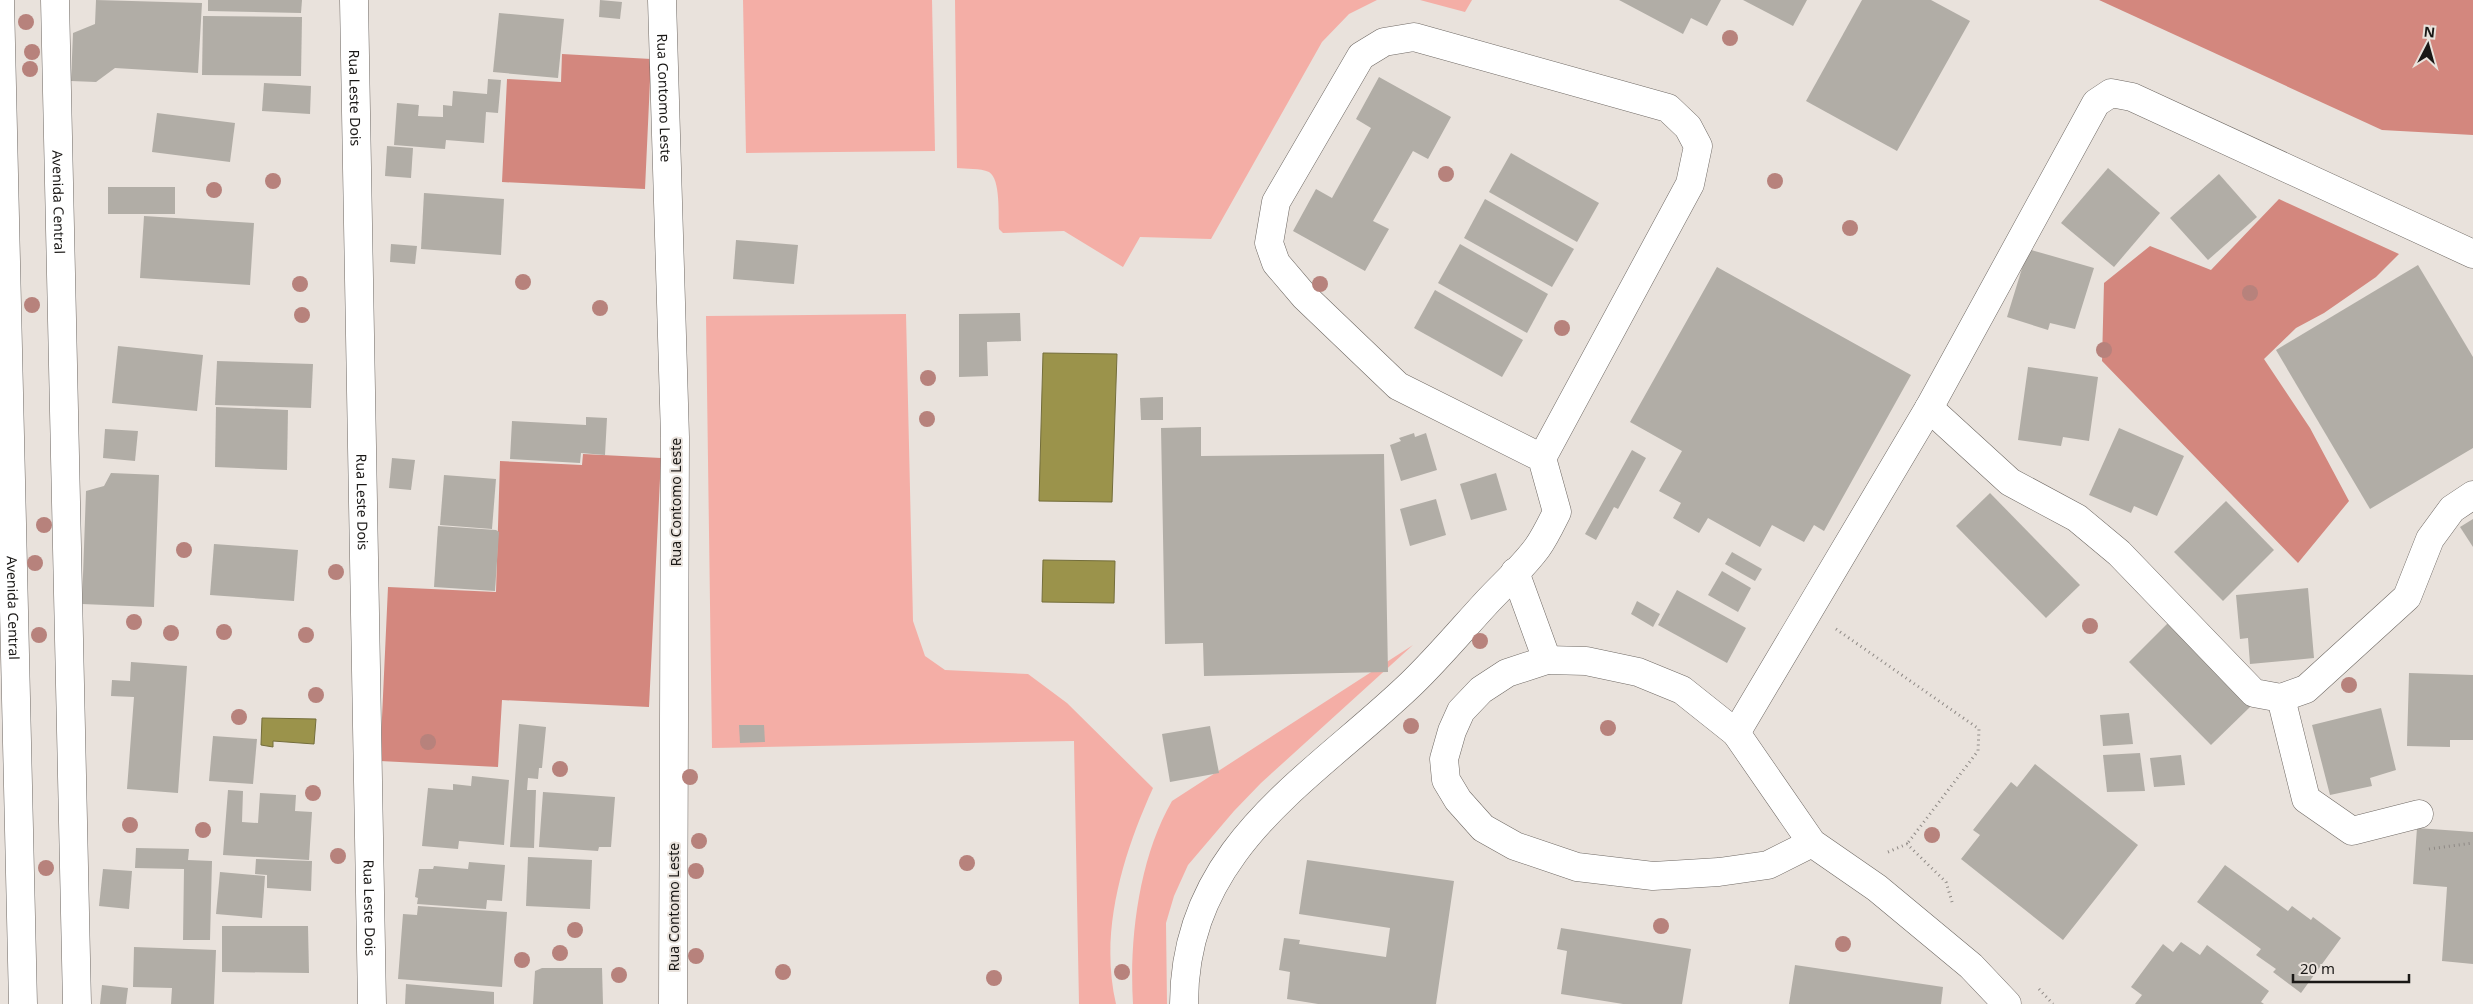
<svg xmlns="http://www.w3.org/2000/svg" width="2473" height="1004" viewBox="0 0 2473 1004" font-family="'Noto Sans',sans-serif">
<rect width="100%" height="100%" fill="#e9e2dc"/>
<!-- green -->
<g fill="#f4aea6">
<polygon points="743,0 932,0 935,151 746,153"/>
<path d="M955 0H1377L1349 14 1322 42 1211 239 1140 237 1123 267 1064 231 1003 233 999 229C998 216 1001 179 989 172 980 168 966 169 957 168Z"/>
<polygon points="1420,0 1472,0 1465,12"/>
<path d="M906 314 913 621 925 656 945 670 1028 674 1067 703 1153 788C1123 854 1099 932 1116 1004H1079L1074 741 712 748 706 316Z"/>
<path d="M1413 645 1261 783 1234 811 1188 865 1174 896 1166 923 1167 1004H1133C1129 939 1139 858 1172 801Z"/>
</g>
<!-- forest -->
<g fill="#d3877e">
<polygon points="2099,0 2473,0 2473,135 2382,130"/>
<polygon points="562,54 651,59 645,189 502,182 507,79 561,82"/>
<polygon points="2279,199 2399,254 2376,277 2324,313 2296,328 2264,359 2310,428 2349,501 2298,563 2102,361 2104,283 2150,246 2211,270"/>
<polygon points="583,454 661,458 649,707 502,700 498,767 380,761 388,587 496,592 500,461 582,465"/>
</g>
<!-- water -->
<g fill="#9b934b" stroke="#746e3b">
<polygon points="1043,353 1117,354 1112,502 1039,501"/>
<polygon points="1043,560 1115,561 1114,603 1042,602"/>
<polygon points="262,718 316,719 314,744 273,741 273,747 261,745"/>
</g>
<!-- building -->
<g fill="#b1ada6">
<polygon points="96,0 202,3 198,73 115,68 96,82 71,81 73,33 95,24"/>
<polygon points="208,0 302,0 301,13 208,11"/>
<polygon points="600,0 622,2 620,19 599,17"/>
<polygon points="1619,0 1721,0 1707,26 1691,18 1683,34"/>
<polygon points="1743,0 1807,0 1793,26"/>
<polygon points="1862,0 1931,0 1970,21 1897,151 1806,101"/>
<polygon points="499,13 564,19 558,78 493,72"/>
<polygon points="203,16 302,17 301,76 202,75"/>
<polygon points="1379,77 1451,117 1428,159 1413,151 1373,221 1389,229 1365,271 1293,231 1316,189 1332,198 1371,128 1356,119"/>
<polygon points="488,79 501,80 498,113 486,112 484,143 446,140 445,149 394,145 397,103 419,105 418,116 443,117 443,105 452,106 453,91 487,94"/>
<polygon points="264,83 311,86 310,114 262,111"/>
<polygon points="157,113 235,123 230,162 152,152"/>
<polygon points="387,146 413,148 411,178 385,176"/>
<polygon points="1511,153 1599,203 1577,242 1489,192"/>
<polygon points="2108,168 2160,213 2114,267 2061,223"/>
<polygon points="2219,174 2257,217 2208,260 2170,218"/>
<rect x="108" y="187" width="67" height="27"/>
<polygon points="424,193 504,199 501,255 421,249"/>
<polygon points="1485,199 1574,249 1552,287 1464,238"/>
<polygon points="144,216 254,223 250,285 140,278"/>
<polygon points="736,240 798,245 794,284 733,279"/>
<polygon points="391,244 417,246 415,264 390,262"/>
<polygon points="1460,244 1548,294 1527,333 1438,283"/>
<polygon points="2028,249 2094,268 2075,329 2050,323 2048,330 2007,317"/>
<polygon points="2418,265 2473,357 2473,448 2370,509 2276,350"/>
<polygon points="1717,267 1911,375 1824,531 1814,525 1804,542 1772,525 1760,547 1708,518 1699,533 1673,518 1681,503 1659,491 1682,451 1630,422"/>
<polygon points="1435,290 1523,340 1502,377 1414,328"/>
<polygon points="1020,313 1021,341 987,342 988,376 959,377 959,314"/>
<polygon points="118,346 203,355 197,411 112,403"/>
<polygon points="217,361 313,364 311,408 215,405"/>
<polygon points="2028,367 2098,377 2089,441 2063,437 2061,446 2018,440"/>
<polygon points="1163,397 1163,420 1141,420 1140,398"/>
<polygon points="216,407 288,410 287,470 215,467"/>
<polygon points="586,417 607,418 605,455 581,453 580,463 510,459 512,421 586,425"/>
<polygon points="1201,427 1201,456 1384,454 1388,672 1204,676 1203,643 1165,644 1161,428"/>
<polygon points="2119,428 2184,456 2157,516 2134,506 2131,513 2089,495"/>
<polygon points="105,429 138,431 135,461 103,458"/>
<polygon points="1414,433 1415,437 1426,433 1437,470 1401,481 1390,445 1401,441 1399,438"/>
<polygon points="1632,450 1646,458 1618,509 1614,507 1596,540 1585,534"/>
<polygon points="392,458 415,460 411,490 389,488"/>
<polygon points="111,473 159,475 154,607 82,604 86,491 104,486"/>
<polygon points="1496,473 1507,510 1471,520 1460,484"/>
<polygon points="444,475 496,479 492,529 440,525"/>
<polygon points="1990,493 2080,585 2046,618 1956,526"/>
<polygon points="1436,499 1446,535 1410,546 1400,509"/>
<polygon points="2226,501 2274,550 2223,601 2174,552"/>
<polygon points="2473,519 2473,547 2460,527"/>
<polygon points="438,526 496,530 499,532 495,591 434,587"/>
<polygon points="214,544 298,550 294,601 210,595"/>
<polygon points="1732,552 1762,569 1755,581 1725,564"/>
<polygon points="1722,571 1751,588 1738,612 1708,595"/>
<polygon points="2308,588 2314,658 2250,664 2248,638 2240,639 2236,595"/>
<polygon points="1677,590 1746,628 1727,663 1658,625"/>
<polygon points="1637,601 1660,614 1653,627 1631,614"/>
<polygon points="2168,623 2250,707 2211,745 2129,662"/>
<polygon points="131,662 187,666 178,793 127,789 134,697 111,696 112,680 130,681"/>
<polygon points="2409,673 2473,675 2473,740 2450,740 2450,747 2407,746"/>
<polygon points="2381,708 2396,770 2370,778 2372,786 2330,795 2312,725"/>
<polygon points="2129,713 2133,744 2103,746 2100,715"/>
<polygon points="519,724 546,727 542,768 539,768 538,779 528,778 527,790 536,790 534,848 510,847"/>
<polygon points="739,725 764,725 765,742 740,743"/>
<polygon points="1210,726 1219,773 1170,782 1162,734"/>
<polygon points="213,736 257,739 253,784 209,781"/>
<polygon points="2140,753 2145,791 2107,792 2103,755"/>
<polygon points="2181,755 2185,785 2154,787 2150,758"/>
<polygon points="2035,764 2138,845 2063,940 1961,859 1980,835 1973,830 2011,782 2017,787"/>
<polygon points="472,776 509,780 504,845 459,841 458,849 422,846 428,788 453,790 453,784 471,786"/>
<polygon points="228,790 243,791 242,822 258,823 260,793 296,795 295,811 312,812 309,860 223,855"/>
<polygon points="543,792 615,797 611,847 599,847 598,851 539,847"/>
<polygon points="2417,828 2473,832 2473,964 2442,961 2447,887 2413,884"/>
<polygon points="136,848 189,849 188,860 212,861 210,940 183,940 184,869 135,868"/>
<polygon points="528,857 592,860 590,909 526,906"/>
<polygon points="256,859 312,861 311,891 267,888 267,875 255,874"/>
<polygon points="1307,860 1454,881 1436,1004 1318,1004 1287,999 1290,972 1279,970 1284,938 1300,940 1299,944 1386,957 1390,928 1299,914"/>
<polygon points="469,862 505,865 502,901 487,900 486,909 417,904 418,898 415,897 419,869 433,869 434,866 468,869"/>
<polygon points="2225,865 2288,911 2292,906 2311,920 2313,917 2341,938 2301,993 2273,972 2276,969 2256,955 2261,949 2197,902"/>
<polygon points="103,869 132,871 129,909 99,906"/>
<polygon points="220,872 265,876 262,918 216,914"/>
<polygon points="418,906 507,912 502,987 398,979 403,914 417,915"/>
<polygon points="222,926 308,926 309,973 222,972"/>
<polygon points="1561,928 1691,949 1682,1004 1623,1004 1561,994 1567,951 1557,949"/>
<polygon points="2181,942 2200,955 2207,945 2269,991 2261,1002 2264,1004 2135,1004 2142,995 2131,987 2163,944 2173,952"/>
<polygon points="134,947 216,950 214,1004 171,1004 172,988 133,987"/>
<polygon points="1795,965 1943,987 1941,1004 1789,1004"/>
<polygon points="542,968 602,968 603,1004 533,1004 535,971"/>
<polygon points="406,984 494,992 494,1004 405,1004"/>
<polygon points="102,985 128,988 126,1004 100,1004"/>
</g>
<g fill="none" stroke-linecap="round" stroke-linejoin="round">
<!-- minor casing -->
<g stroke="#6f6964" stroke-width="29">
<g id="minor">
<path id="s1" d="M0 0 23 1004"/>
<path id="s2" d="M55 0 77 1004"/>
<path id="s3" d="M354 0 372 1004"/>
<path id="s4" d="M662 0 675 437 673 1004"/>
<polyline points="1929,408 2010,482 2077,518 2119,553 2254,693 2281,698 2306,689 2407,597 2430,539 2452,509 2473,495"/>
<polyline points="1515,572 1547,660"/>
<polyline points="2281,698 2306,799 2352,831 2419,814"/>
<polyline points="1736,733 1929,408 2096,103 2111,93 2132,97 2473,254"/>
<polyline points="1812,843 1768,865 1719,872 1653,876 1577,867 1515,846 1483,828 1458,800 1446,780 1444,759 1452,731 1461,711 1481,690 1507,673 1547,660 1586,661 1638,672 1682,690 1736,733 1812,843 1877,888 1971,966 2007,1004"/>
<path d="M1184 1004C1184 847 1311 780 1411 684 1438 658 1463 628 1488 601 1504 584 1523 567 1537 548 1545 537 1551 524 1557 512L1542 458 1690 184 1698 146 1688 127 1668 108 1414 37 1384 42 1361 56 1276 202 1269 243 1276 263 1305 297 1398 386 1542 458"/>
</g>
</g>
<!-- path -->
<g stroke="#8e8985" stroke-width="3" stroke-dasharray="1 4" stroke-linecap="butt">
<polyline points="1836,629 1979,729 1978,751 1907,844"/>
<polyline points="2429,849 2473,843"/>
<polyline points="1888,852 1907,844 1946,882 1953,905"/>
<polyline points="2039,989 2053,1004"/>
</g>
<!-- minor -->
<use href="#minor" stroke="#fff" stroke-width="28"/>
</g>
<!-- trees -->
<g fill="#b7827c">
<circle cx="26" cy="22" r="8"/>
<circle cx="1730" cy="38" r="8"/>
<circle cx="32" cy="52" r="8"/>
<circle cx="30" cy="69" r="8"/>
<circle cx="1446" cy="174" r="8"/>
<circle cx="273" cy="181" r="8"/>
<circle cx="1775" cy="181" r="8"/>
<circle cx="214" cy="190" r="8"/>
<circle cx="1850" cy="228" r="8"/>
<circle cx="523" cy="282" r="8"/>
<circle cx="300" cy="284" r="8"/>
<circle cx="1320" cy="284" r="8"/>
<circle cx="2250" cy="293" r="8"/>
<circle cx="32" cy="305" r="8"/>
<circle cx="600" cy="308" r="8"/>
<circle cx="302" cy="315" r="8"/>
<circle cx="1562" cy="328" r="8"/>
<circle cx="2104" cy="350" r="8"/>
<circle cx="928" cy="378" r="8"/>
<circle cx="927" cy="419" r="8"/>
<circle cx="44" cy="525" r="8"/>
<circle cx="184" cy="550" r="8"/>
<circle cx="35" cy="563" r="8"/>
<circle cx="336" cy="572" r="8"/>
<circle cx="134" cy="622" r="8"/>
<circle cx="2090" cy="626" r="8"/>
<circle cx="224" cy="632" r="8"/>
<circle cx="171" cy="633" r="8"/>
<circle cx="39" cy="635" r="8"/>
<circle cx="306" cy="635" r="8"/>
<circle cx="1480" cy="641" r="8"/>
<circle cx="2349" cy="685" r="8"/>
<circle cx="316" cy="695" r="8"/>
<circle cx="239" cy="717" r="8"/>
<circle cx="1411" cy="726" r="8"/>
<circle cx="1608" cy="728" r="8"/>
<circle cx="428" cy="742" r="8"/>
<circle cx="560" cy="769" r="8"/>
<circle cx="690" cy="777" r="8"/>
<circle cx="313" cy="793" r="8"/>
<circle cx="130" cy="825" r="8"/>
<circle cx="203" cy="830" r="8"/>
<circle cx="1932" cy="835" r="8"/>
<circle cx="699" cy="841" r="8"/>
<circle cx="338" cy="856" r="8"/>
<circle cx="967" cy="863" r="8"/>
<circle cx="46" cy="868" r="8"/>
<circle cx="696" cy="871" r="8"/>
<circle cx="1661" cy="926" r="8"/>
<circle cx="575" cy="930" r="8"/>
<circle cx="1843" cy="944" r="8"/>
<circle cx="560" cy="953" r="8"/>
<circle cx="696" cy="956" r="8"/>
<circle cx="522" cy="960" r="8"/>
<circle cx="783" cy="972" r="8"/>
<circle cx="1122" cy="972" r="8"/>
<circle cx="619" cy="975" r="8"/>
<circle cx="994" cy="978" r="8"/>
</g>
<g text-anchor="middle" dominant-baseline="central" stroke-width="4" stroke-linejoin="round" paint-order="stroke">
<!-- street labels -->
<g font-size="14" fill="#1a1816" stroke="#e9e2dc">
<text stroke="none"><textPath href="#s3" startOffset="98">Rua Leste Dois</textPath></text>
<text stroke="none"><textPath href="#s4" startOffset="98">Rua Contomo Leste</textPath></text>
<text stroke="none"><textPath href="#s2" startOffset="202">Avenida Central</textPath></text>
<text stroke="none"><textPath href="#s3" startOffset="502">Rua Leste Dois</textPath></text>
<text transform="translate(675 502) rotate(-90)">Rua Contomo Leste</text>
<text stroke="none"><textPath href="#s1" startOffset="608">Avenida Central</textPath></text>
<text stroke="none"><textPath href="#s3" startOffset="908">Rua Leste Dois</textPath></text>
<text transform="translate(673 907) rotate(-90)">Rua Contomo Leste</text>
</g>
</g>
<!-- north arrow -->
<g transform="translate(2428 45) rotate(6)" stroke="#e9e2dc" stroke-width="4" paint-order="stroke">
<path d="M0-4L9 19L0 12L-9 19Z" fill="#1a1816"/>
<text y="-8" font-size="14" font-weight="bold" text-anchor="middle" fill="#1a1816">N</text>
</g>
<!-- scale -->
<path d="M2293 974v8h116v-8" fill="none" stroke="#1a1816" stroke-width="2.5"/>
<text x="2300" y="974" font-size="15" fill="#1a1816" stroke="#e9e2dc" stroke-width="4" paint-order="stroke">20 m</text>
</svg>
